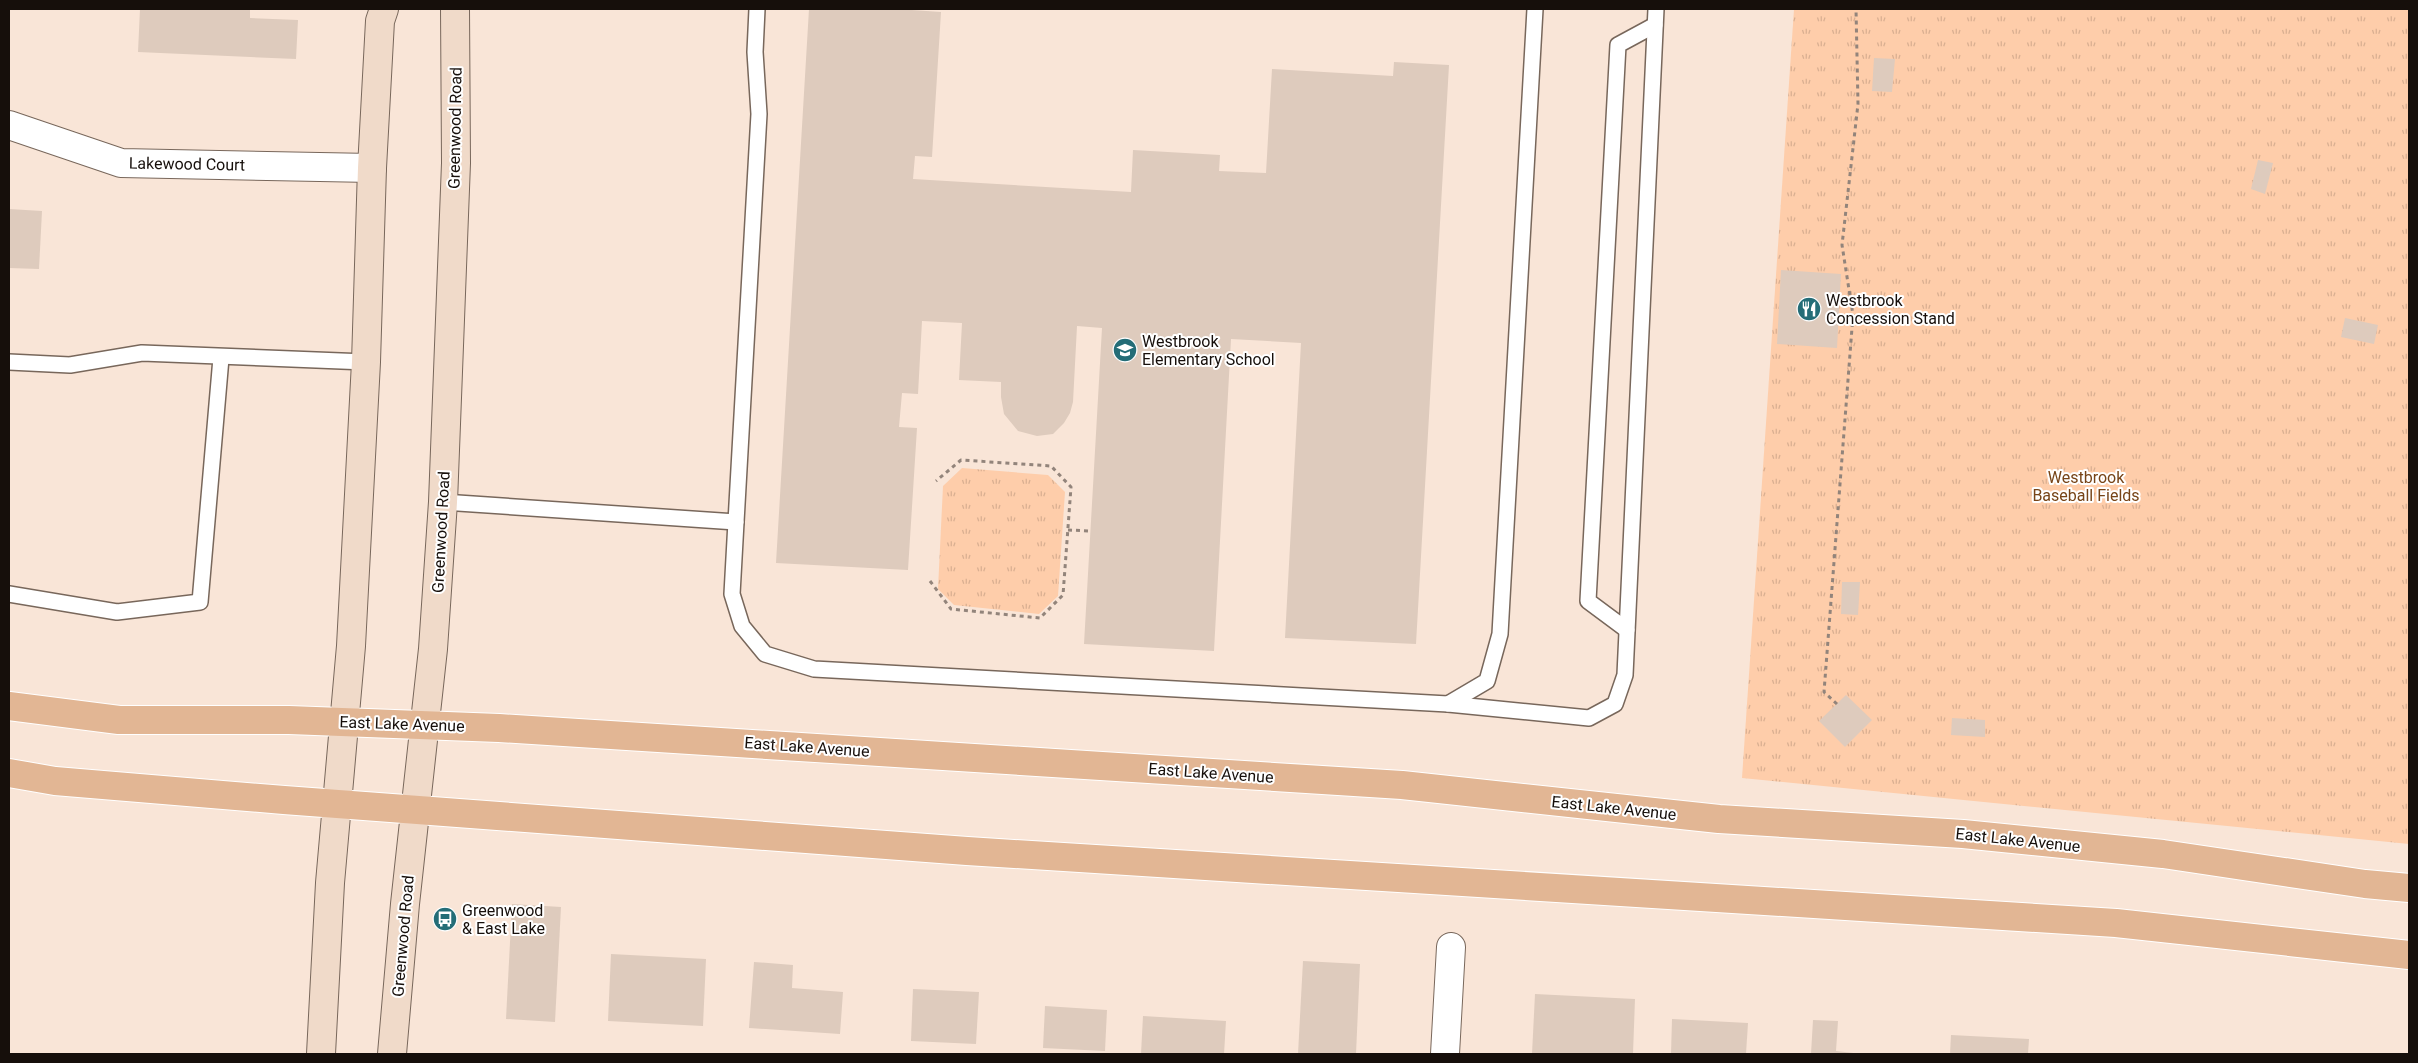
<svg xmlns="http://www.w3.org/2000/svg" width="2418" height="1063" viewBox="0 0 2418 1063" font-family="Roboto,sans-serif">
<defs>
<pattern id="park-tufts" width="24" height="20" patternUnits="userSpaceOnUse" patternTransform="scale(1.25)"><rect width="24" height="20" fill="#fecdaa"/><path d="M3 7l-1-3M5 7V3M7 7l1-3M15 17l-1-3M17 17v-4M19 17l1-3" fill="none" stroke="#d9af91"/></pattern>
</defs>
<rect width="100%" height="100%" fill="#f9e5d7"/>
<!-- park -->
<g fill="url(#park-tufts)">
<polygon points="1794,9 2409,9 2409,844 1742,778"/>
<polygon points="962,468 1048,475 1065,492 1058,596 1039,614 954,605 938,589 943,486"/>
</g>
<!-- building -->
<g fill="#decbbd">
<polygon points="140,9 250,9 250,18 298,20 296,59 138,52"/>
<polygon points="809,9 897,9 941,12 932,157 915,156 913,179 1131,192 1133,150 1220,155 1219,171 1266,173 1272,69 1393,76 1394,62 1449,65 1416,644 1285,638 1301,343 1231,339 1214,651 1084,644 1102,328 1077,326 1073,402 1070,413 1064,423 1053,434 1037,436 1018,431 1004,414 1001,397 1001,382 959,380 962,323 922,321 918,394 902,393 899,427 917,428 908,570 776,563"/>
<polygon points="1874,58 1895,59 1892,92 1872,91"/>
<polygon points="2258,160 2273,163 2265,194 2251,189"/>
<polygon points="9,209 42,211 39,269 9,268"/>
<polygon points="1781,270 1841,274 1837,348 1777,344"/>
<polygon points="2345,318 2378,325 2374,344 2341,337"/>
<polygon points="1842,582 1860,582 1858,615 1841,614"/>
<polygon points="1846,695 1872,720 1845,747 1819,721"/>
<polygon points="1952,718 1985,720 1985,737 1951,735"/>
<polygon points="512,904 561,907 555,1022 506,1019"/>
<polygon points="611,954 706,959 703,1026 608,1021"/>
<polygon points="1303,961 1360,964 1356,1054 1298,1054"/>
<polygon points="754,962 793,965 792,988 843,992 840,1034 749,1028"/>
<polygon points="913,989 979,992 976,1044 911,1041"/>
<polygon points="1535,994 1635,999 1633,1054 1532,1054"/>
<polygon points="1045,1006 1107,1010 1105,1051 1043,1048"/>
<polygon points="1143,1016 1226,1021 1224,1054 1141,1054"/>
<polygon points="1672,1019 1748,1023 1746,1054 1671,1054"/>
<polygon points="1813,1020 1838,1021 1836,1051 1862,1054 1811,1054"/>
<polygon points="1951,1035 2029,1039 2028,1054 1950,1054"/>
</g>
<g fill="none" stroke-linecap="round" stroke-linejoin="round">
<!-- service casing -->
<g stroke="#78675b" stroke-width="18">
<g id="service">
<polyline points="9,362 70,365 142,353 366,362"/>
<polyline points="443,502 736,522 759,114 755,52 757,9"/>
<polyline points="736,522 732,594 742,626 765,654 814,669 1448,704 1589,718 1615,704 1625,675 1656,9"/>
<polyline points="9,594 117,612 200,602 221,358"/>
<polyline points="1627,630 1588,601 1618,45 1655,25"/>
<polyline points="1448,704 1487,681 1500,634 1535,9"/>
</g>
</g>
<!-- minor casing -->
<g stroke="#78675b" stroke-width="30">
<g id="minor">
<polyline points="9,125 121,163 372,168"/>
<polyline points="1445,1054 1451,947"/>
</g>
</g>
<!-- secondary casing -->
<g stroke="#78675b" stroke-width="30">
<g id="secondary">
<polyline points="321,1054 330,883 351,646 366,362 372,168 380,21 384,9"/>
<polyline points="392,1054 405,904 433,649 443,502 456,163 455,9"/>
</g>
</g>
<!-- primary casing -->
<g stroke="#fff" stroke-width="30">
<g id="primary">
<polyline points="9,706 119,720 289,720 499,728 1402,785 1719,819 1963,834 2163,854 2365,884 2409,888"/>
<polyline points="9,773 55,781 284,800 967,851 2116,923 2409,955"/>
</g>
</g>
<!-- path -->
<g stroke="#92847b" stroke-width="3" stroke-dasharray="4 4" stroke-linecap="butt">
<polyline points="1068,530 1090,531"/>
<polyline points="930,581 951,609 1040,618 1063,595 1071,487 1051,466 961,460 936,481"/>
<polyline points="1837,704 1824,692 1853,315 1842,245 1858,104 1856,9"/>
</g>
<!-- service -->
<use href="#service" stroke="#fff" stroke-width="15"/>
<!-- minor -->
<use href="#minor" stroke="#fff" stroke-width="28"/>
<!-- secondary -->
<use href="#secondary" stroke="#f0dac9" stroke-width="28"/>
<!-- primary -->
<use href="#primary" stroke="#e2b694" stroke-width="28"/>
</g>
<!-- icons -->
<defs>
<g id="restaurant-disc" transform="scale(1.25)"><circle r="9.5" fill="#246d77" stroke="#fff"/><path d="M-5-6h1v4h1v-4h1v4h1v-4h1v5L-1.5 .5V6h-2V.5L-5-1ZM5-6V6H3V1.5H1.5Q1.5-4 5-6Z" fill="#fff"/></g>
<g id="school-disc" transform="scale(1.25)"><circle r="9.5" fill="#246d77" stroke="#fff"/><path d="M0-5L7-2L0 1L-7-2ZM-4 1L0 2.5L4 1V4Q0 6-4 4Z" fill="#fff"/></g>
<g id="bus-disc" transform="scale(1.25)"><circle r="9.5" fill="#246d77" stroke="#fff"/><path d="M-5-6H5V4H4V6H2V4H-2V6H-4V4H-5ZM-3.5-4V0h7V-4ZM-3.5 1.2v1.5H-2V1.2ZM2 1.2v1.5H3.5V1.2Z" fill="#fff"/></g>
</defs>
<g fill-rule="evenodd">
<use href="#restaurant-disc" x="1809" y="309"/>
<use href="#school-disc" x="1125" y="350"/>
<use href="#bus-disc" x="445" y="919"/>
</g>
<g text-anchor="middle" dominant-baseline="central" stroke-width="4" stroke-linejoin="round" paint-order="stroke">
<!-- street labels -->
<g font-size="16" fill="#160f0b" stroke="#fff">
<text transform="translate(455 128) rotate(-89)">Greenwood Road</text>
<text transform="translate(187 164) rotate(1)">Lakewood Court</text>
<text transform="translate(441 532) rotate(-87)">Greenwood Road</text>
<text transform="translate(402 724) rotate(2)">East Lake Avenue</text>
<text transform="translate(807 747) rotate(4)">East Lake Avenue</text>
<text transform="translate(1211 773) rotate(4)">East Lake Avenue</text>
<text transform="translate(1614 808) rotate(6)">East Lake Avenue</text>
<text transform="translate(2018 840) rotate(6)">East Lake Avenue</text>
<text transform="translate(403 936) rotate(-85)">Greenwood Road</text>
</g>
<!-- poi labels -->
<g font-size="16" fill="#160f0b" stroke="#fff" text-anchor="start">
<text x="1826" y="300">Westbrook<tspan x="1826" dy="18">Concession Stand</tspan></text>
<text x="1142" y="341">Westbrook<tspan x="1142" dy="18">Elementary School</tspan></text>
<text x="462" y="910">Greenwood<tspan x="462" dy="18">&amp; East Lake</tspan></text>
</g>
<!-- park labels -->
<g font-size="16" fill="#774417" stroke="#fff">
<text x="2086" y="477">Westbrook<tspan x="2086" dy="18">Baseball Fields</tspan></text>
</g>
</g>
<!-- border -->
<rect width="2418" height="1063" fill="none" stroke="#160f0b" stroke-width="20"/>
</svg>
